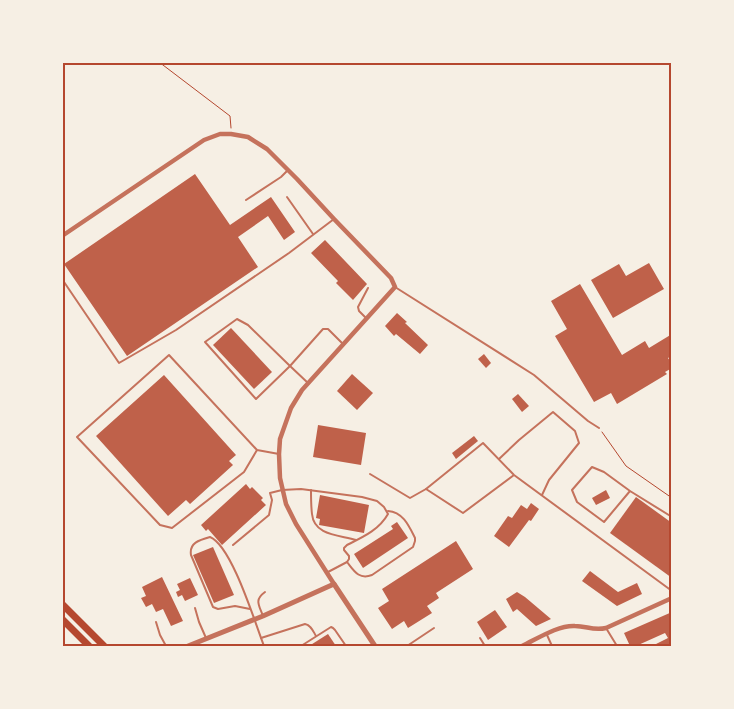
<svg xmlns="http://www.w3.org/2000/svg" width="734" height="709" viewBox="0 0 734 709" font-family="'Roboto Condensed',sans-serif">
<rect width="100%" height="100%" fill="#f6efe4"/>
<!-- building -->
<g fill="#bf614a">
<polygon points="195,174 230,225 271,197 295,232 284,240 268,216 238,237 258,267 127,356 64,264"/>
<polygon points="325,240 367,284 353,300 336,283 338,281 311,253"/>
<polygon points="649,263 664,289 613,318 591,280 619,264 626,276"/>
<polygon points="580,284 622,355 645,341 649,348 672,334 672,356 668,358 672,364 672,368 665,372 667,374 617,404 611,393 594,402 555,336 567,329 551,301"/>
<polygon points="397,313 407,322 405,323 428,345 420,354 396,334 394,336 385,326"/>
<polygon points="231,328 272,372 254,389 213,345"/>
<polygon points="484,354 491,363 486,368 478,359"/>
<polygon points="352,374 373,393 357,410 337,391"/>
<polygon points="164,375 236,455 229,461 233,465 190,504 186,500 168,516 96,436"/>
<polygon points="518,394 529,406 522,412 512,399"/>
<polygon points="318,425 366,433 361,465 313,457"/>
<polygon points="474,436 478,441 456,459 452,453"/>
<polygon points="246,484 250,489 252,487 263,498 261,500 266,505 222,545 208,529 206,531 201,525"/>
<polygon points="606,490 610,498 596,505 592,498"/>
<polygon points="320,495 369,505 364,533 319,525 320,519 316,518"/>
<polygon points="636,497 672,523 672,578 610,533"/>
<polygon points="531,503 539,509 531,521 529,520 509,547 494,536 508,516 512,518 521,505 527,509"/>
<polygon points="397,522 408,538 363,568 354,554 393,529 391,526"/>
<polygon points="456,541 473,569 436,593 439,598 427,606 432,613 408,628 404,621 392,629 378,608 389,601 382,589"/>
<polygon points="213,547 234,595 214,603 193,555"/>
<polygon points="590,571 618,592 637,583 642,594 617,606 582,581"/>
<polygon points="162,577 183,621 171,626 163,609 156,612 152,604 146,607 141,598 146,596 142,587"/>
<polygon points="190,578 198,595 185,601 182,595 178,597 176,592 180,590 177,584"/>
<polygon points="517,592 525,597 551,619 536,626 517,609 513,612 506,599"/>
<polygon points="495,610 507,627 488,640 477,622"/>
<polygon points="672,612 672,646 657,646 656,644 668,638 665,633 636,646 630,646 624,633"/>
<polygon points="328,634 336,646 309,646"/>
</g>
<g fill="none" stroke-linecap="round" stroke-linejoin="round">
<!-- path -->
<g stroke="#b5482f" stroke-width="1">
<polyline points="159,62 230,116 231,128"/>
<polyline points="602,432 626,466 672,498"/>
</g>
<!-- service -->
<g stroke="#c5725c" stroke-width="2">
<polyline points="287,197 313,234"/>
<polyline points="246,200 281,177 288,170"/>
<polyline points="62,279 119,363 176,330 289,253 334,219"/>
<polyline points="395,287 534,375 588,421 599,428"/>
<polyline points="366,318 359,311 358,307 368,288"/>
<polyline points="308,383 290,366 256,399 205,342 237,319 248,325 290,366 323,329 328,329 342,343"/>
<polyline points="257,450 244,472 172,528 160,525 77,437 169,355 257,450 279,454"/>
<polyline points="499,459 519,440 553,412 575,431 579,443 549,480 542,495"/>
<polyline points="370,474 410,498 426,489"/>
<polyline points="514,475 463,513 426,489 483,443 514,475 672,591"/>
<path d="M311 490C311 498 311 506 312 514 314 536 340 535 356 540"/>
<polyline points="630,491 604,522 577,502 572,490 592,467 604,472 630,491 672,517"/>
<path d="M233 545 269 515 272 500 270 493 282 490 301 489 362 497 377 501 384 507 388 514C379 530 363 537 347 545L344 548V550L349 556V559L347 562 328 572"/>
<path d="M347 562C354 571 359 580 372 575L413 547 415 541V538C409 526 403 512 388 511"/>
<polyline points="195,608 199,622 206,638"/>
<path d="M250 609 235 606 218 609 213 607 191 555C189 543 199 540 210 537 232 546 255 623 264 646"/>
<path d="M263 616C259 605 254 600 265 592"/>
<polyline points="156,622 160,635 166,646"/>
<polyline points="606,628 617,646"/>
<polyline points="547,635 552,646"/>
<path d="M261 638 305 624C311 625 313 631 316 636"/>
<polyline points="480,638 485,646"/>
<polyline points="301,646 331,627 333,628 335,630 346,646"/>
<polyline points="407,646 434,628"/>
</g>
<!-- minor -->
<g stroke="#c5725c" stroke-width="4.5">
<polyline points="62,236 204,140 220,134 231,134 248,137 267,149 297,179 334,219 391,278 395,287 302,390 291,408 280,439 279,454 280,478 286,504 296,524 334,584"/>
<path d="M522 646C537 639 558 625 575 626 587 626 593 631 606 628L672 598"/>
</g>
<!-- tertiary -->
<polyline stroke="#c5725c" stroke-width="5" points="188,646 263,616 334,584 375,646"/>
<!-- trunk -->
<g stroke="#b5482f" stroke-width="7">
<polyline points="62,604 104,646"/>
<polyline points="62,619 89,646"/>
</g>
</g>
<!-- border -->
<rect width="734" height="709" fill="none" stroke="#f6efe4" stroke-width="128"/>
<rect x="64" y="64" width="606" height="581" fill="none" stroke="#b5482f" stroke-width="2"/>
</svg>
